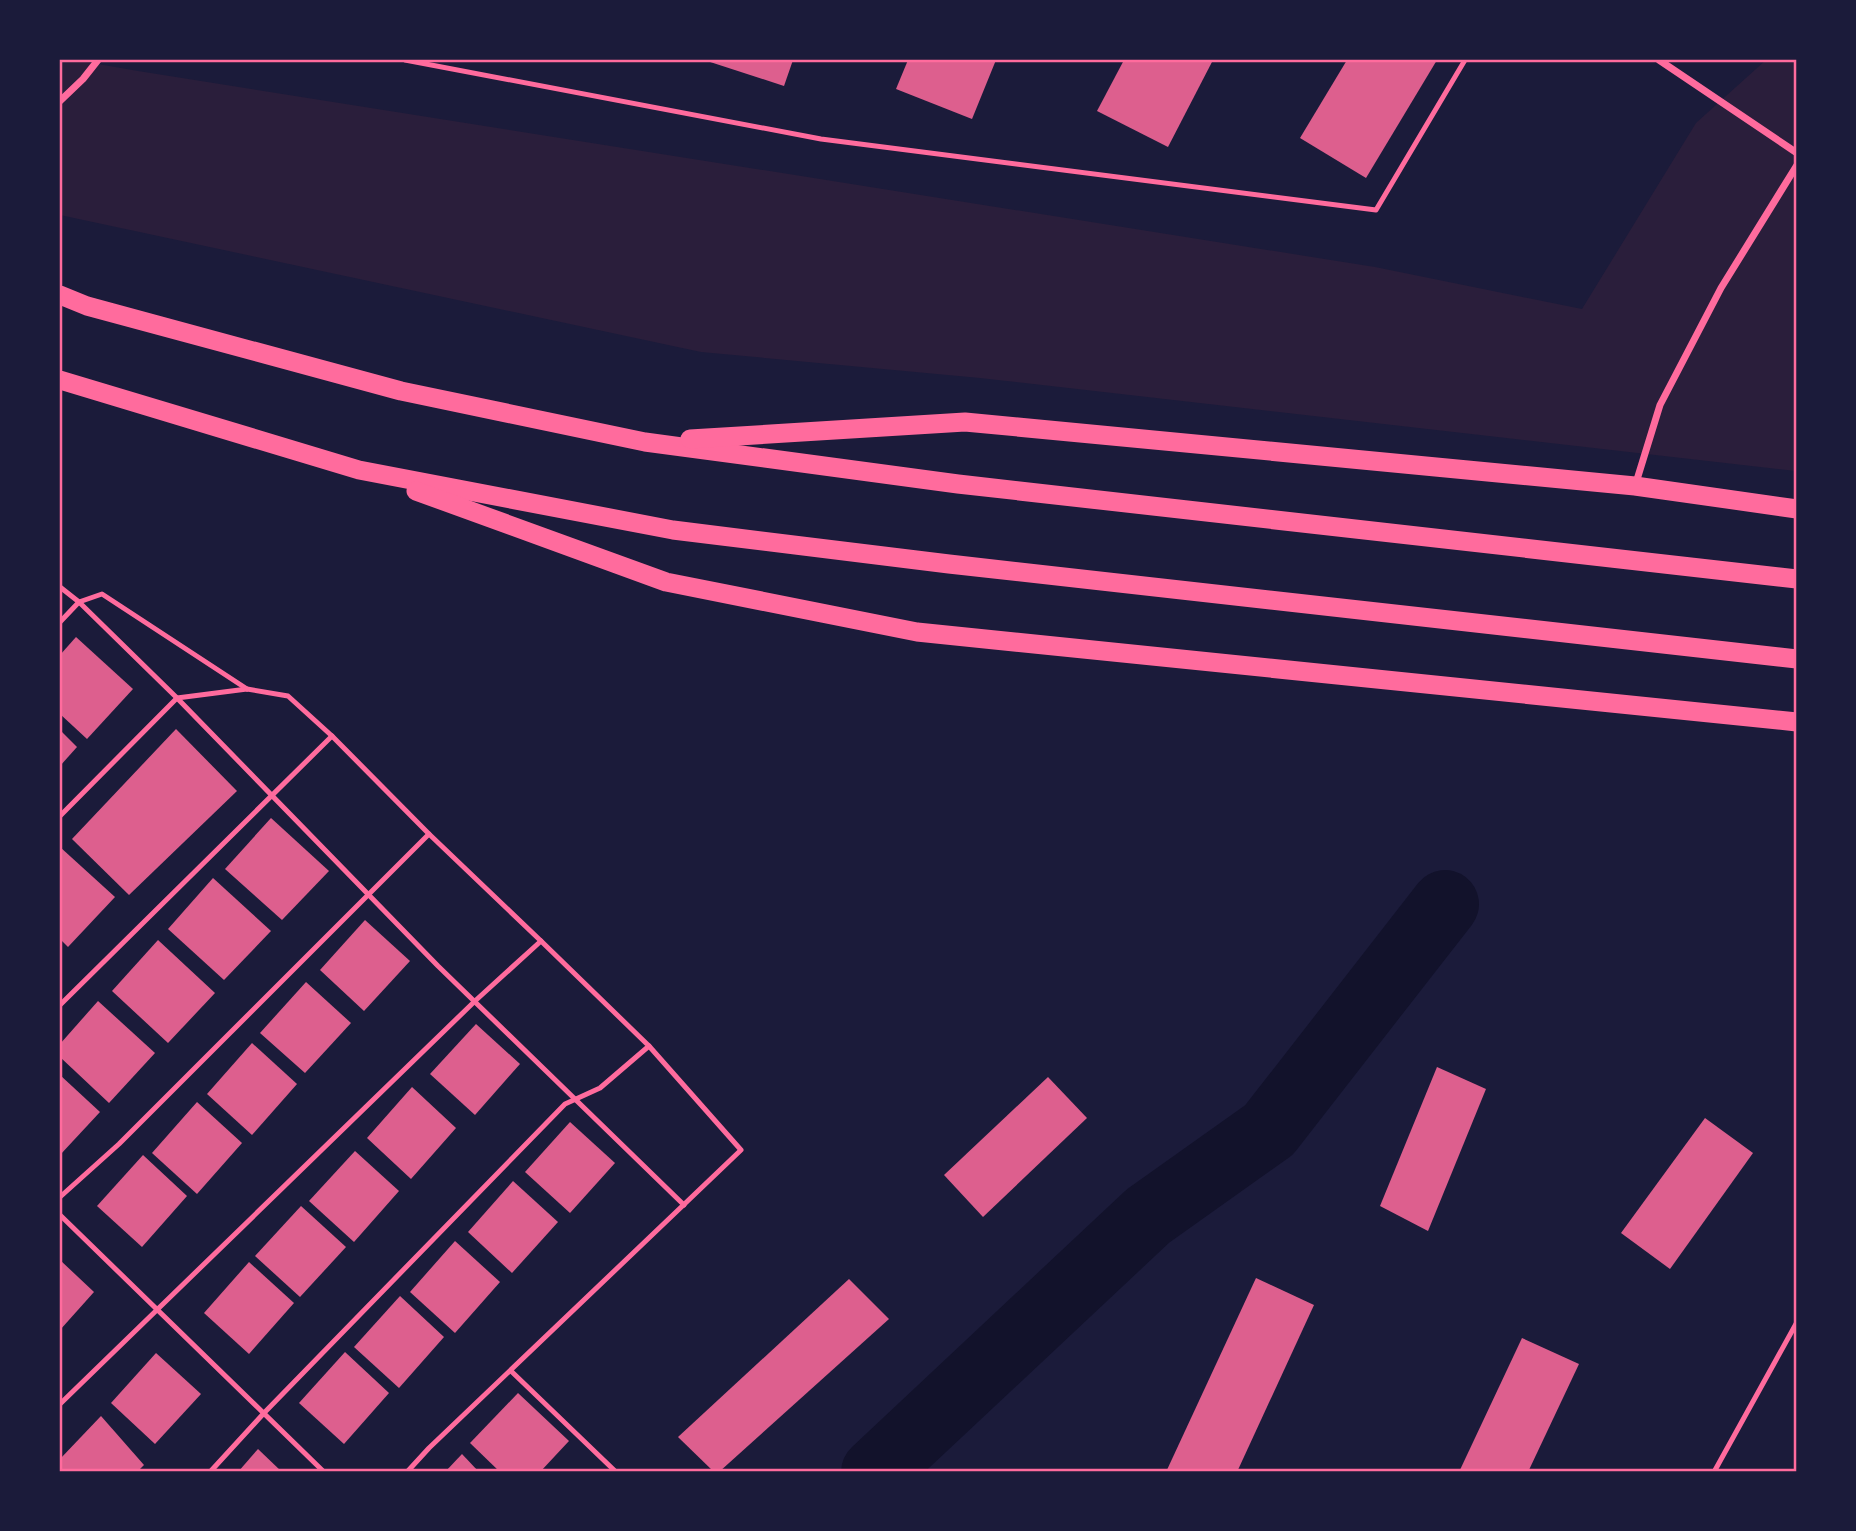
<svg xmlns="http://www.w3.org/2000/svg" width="1856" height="1531" viewBox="0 0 1856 1531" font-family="Karla,sans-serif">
<rect width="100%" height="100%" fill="#1b1b3a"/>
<!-- green -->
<polygon fill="#2a1e3b" points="60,60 75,60 138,71 1375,267 1582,309 1696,123 1766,60 1796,60 1796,471 980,378 701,352 60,215"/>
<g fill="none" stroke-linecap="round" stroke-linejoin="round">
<!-- river -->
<polyline stroke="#12122b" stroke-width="68" points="875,1472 1148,1216 1269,1130 1445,904"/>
</g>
<!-- building -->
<g fill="#dd5f8e">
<polygon points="704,60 793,60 784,86"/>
<polygon points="908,60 996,60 972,119 896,89"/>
<polygon points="1124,60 1213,60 1168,147 1097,111"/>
<polygon points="1347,60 1437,60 1366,178 1300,138"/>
<polygon points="76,637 133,689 87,739 60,714 60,655"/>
<polygon points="176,729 237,791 129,895 72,839"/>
<polygon points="60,730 77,747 60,766"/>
<polygon points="271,818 329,871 282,920 225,869"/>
<polygon points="60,847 115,897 68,947 60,939"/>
<polygon points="213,878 271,931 224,980 168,929"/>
<polygon points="365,920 410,961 364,1011 320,970"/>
<polygon points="158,940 215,993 168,1043 112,991"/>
<polygon points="306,982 351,1023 305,1073 260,1033"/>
<polygon points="98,1001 155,1053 109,1103 60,1057 60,1044"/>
<polygon points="476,1024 520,1064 475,1115 430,1074"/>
<polygon points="252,1043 297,1084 252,1135 207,1094"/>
<polygon points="1437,1067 1486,1089 1428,1231 1380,1206"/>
<polygon points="60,1075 100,1112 60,1155"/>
<polygon points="1048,1077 1087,1118 983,1217 944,1175"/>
<polygon points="412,1087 456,1128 411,1179 367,1138"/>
<polygon points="197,1102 242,1143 197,1194 152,1153"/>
<polygon points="1705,1118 1753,1153 1670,1269 1621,1233"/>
<polygon points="570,1122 615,1163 570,1213 525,1172"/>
<polygon points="355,1151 399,1191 354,1242 309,1201"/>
<polygon points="143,1155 187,1196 142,1247 97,1206"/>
<polygon points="513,1181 558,1222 512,1273 468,1232"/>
<polygon points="301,1206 346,1247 300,1297 255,1256"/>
<polygon points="455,1241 500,1282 455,1333 410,1292"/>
<polygon points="60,1260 94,1292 60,1330"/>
<polygon points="249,1262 294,1303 249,1354 204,1313"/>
<polygon points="1256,1278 1314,1305 1237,1472 1166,1472"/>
<polygon points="849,1279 889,1319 719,1472 714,1472 678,1437"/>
<polygon points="400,1296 444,1337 399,1388 354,1347"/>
<polygon points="1522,1338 1579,1364 1528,1472 1459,1472"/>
<polygon points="345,1352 389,1393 344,1444 299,1403"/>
<polygon points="156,1353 201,1394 155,1444 111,1403"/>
<polygon points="518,1393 569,1441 540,1472 500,1472 470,1443"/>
<polygon points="101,1416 144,1465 137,1472 60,1472 60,1459"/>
<polygon points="258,1449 282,1472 238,1472"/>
<polygon points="462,1454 479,1472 445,1472"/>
</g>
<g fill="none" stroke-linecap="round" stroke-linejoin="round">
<!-- service -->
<g stroke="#ff6b9d" stroke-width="5">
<polyline points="405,60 821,139 1376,210 1465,60"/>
<polyline points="60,587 79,602 177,698 438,966 684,1205"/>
<polyline points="60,622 79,602 102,594 247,689"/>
<polyline points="60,816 177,698 247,689 288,696 332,736"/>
<polyline points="60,1005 332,736 429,834"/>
<polyline points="60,1197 119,1144 429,834 541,941"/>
<polyline points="60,1215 324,1472"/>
<polyline points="511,1371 616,1472"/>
<polyline points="60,1404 475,1001 541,941 649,1046 600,1088 565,1104 264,1413 210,1472"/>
<polyline points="407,1472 429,1448 741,1150 649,1046"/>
<polyline points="1714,1472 1797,1322"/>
</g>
<!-- minor -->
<g stroke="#ff6b9d" stroke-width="7">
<polyline points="1659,60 1797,153"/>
<polyline points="60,101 83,79 98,60"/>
<polyline points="1635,486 1660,405 1721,288 1797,165"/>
</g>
<!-- trunk -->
<g stroke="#ff6b9d" stroke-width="19">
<polyline points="60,295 87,306 401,391 645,442 958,484 1797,579"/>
<polyline points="60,380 359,470 673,530 949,564 1797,659"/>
<polyline points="690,439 965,422 1635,486 1797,509"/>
<polyline points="416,491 666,582 917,632 1797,722"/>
</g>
</g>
<!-- border -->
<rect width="1856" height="1531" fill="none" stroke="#1b1b3a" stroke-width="122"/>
<rect x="61" y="61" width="1734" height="1409" fill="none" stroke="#ff6b9d" stroke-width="2.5"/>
</svg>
